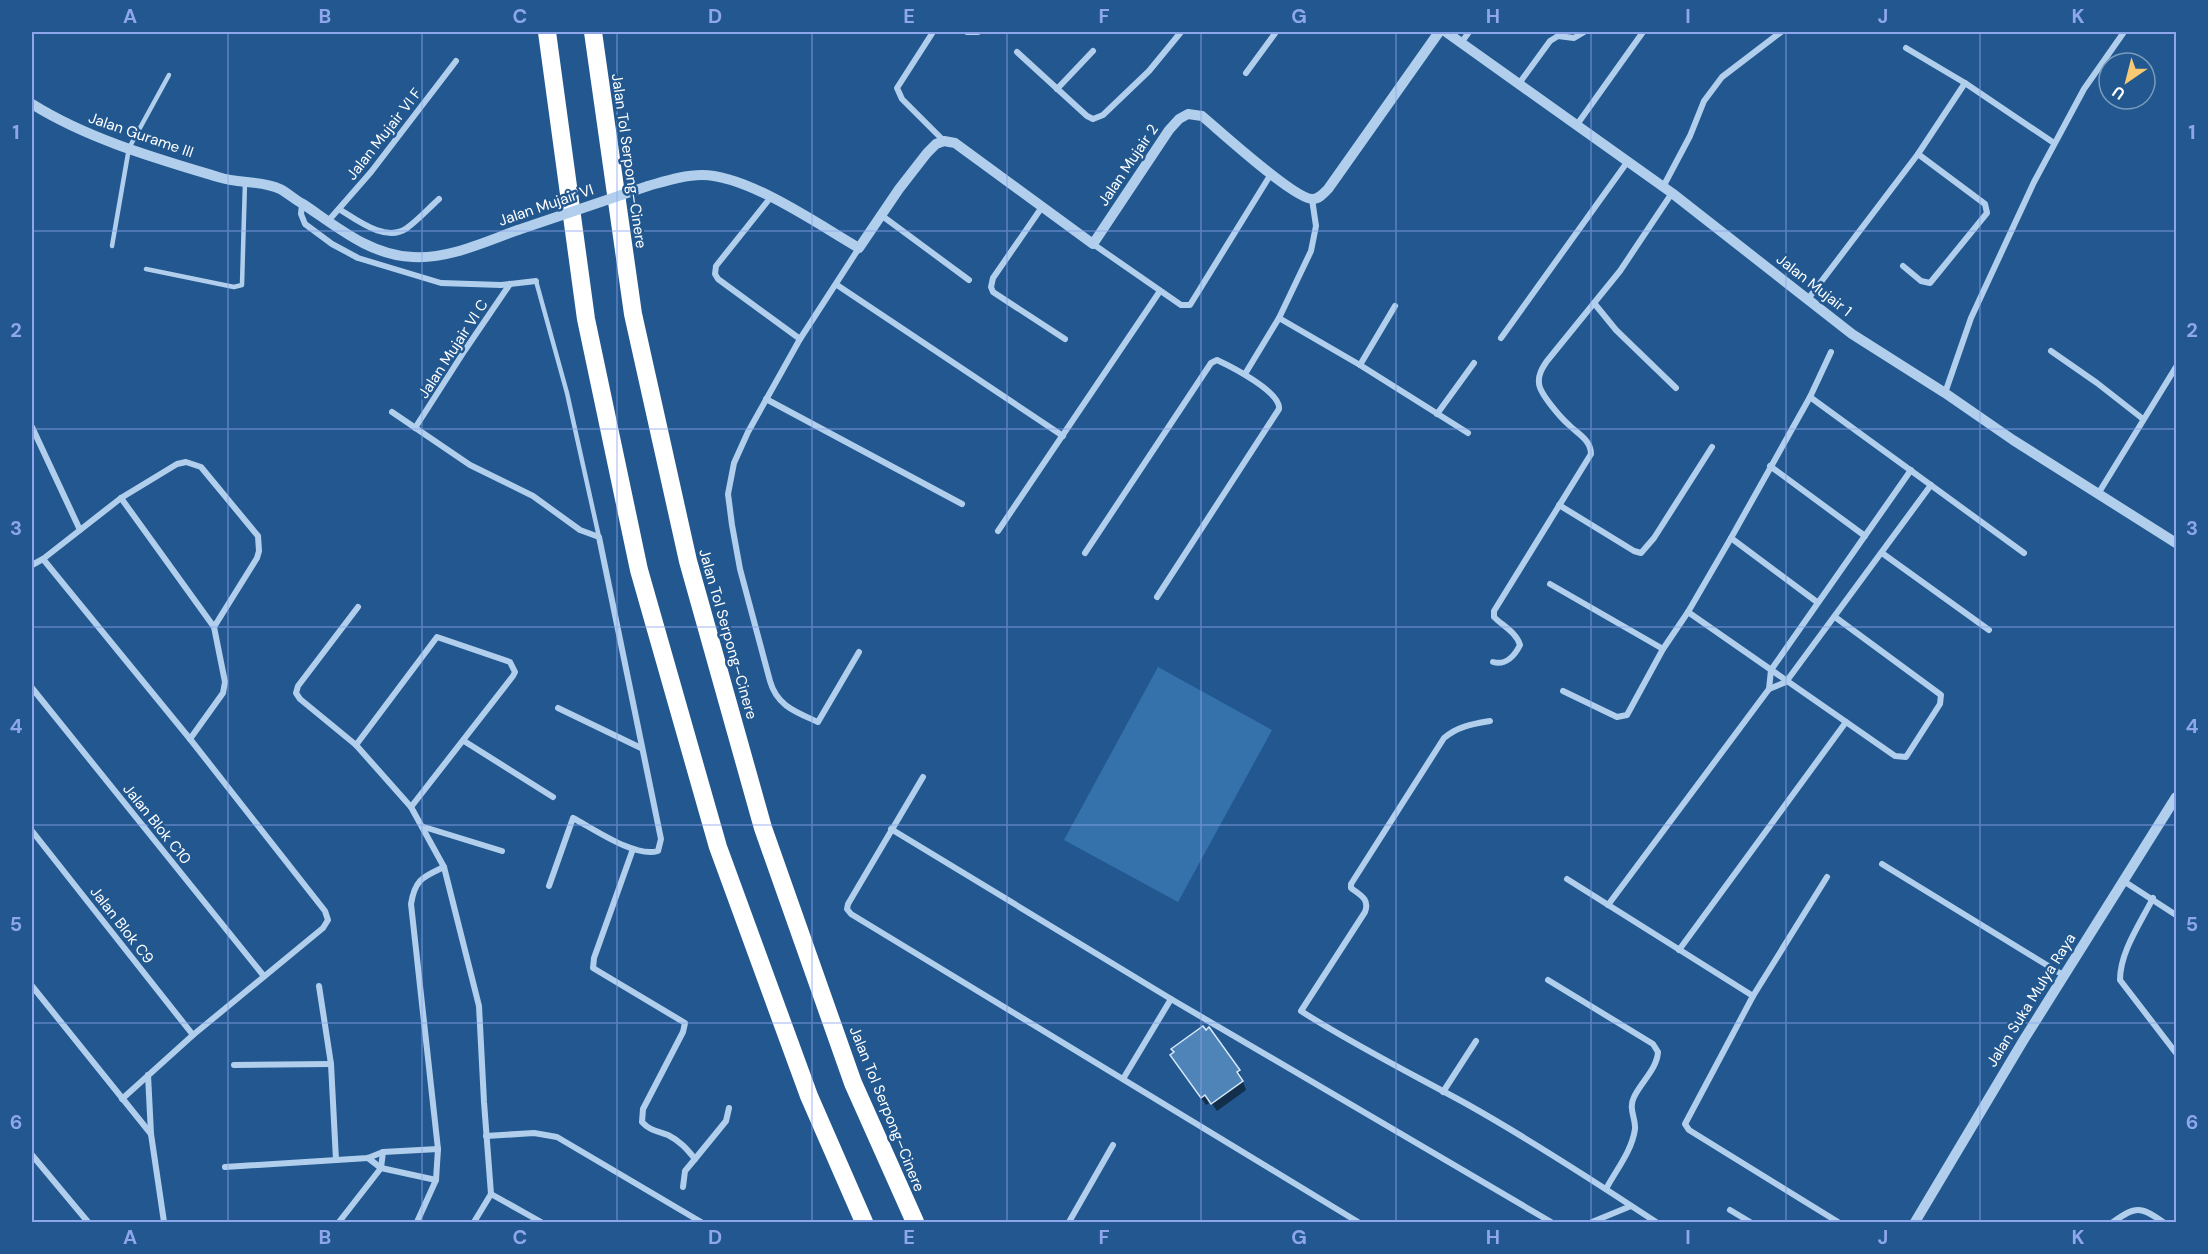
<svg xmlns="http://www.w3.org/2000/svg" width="2208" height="1254" viewBox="0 0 2208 1254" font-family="'DM Sans',sans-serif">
<rect width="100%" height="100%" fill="#22588f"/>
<!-- green -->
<polygon fill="#3572ac" points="1158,667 1272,730 1178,902 1064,840"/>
<!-- shadow -->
<polygon fill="#0007" points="1177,1064 1239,1071 1246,1090 1217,1111 1211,1102 1206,1105"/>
<!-- building -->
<polygon fill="#4e84b8" stroke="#d6e8f9" stroke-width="1.5" points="1203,1026 1206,1030 1209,1027 1240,1070 1237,1072 1243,1081 1211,1104 1205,1095 1201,1098 1170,1055 1174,1052 1171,1049"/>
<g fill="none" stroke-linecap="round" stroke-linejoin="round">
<!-- service -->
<g stroke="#b1cfec" stroke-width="4.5">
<polyline points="112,246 129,148 169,75"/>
<polyline points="146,269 234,287 242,285 245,182"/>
<polyline points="536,281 567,393 599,537"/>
</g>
<!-- minor -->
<g stroke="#b1cfec" stroke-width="6">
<polyline points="933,32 897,88 902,99 944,141"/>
<polyline points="967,32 978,32"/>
<polyline points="1461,43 1469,32"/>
<polyline points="1906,48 1965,83 2054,143"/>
<polyline points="1017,52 1087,116 1093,119 1103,115 1149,71 1181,32"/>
<polyline points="1246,73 1276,32"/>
<polyline points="1518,85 1550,41 1558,36 1574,38 1584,32"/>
<polyline points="1057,89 1093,51"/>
<polyline points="1576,126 1643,32"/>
<polyline points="1663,187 1690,136 1704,101 1722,77 1781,32"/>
<polyline points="771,197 716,266 715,274 718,279 800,339"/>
<polyline points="302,204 301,214 305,224 332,244 358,258 441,283 501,285 536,281"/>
<polyline points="1042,207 993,278 991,287 993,292 1065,339"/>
<path d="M339 209C357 220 386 243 407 228 418 220 428 209 439 199"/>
<polyline points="881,215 969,280"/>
<polyline points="329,220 371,172 456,61"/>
<polyline points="1093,244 1181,305 1190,305 1271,174"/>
<polyline points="1903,266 1921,281 1930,283 1987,213 1985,204 1918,154"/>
<polyline points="837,285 1063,436"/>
<polyline points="1808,299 1918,154 1965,83"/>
<polyline points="1594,303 1616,330 1676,388"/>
<polyline points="1279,318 1360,365 1468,433"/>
<polyline points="1501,338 1628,161"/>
<polyline points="2051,351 2097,383 2143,419"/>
<polyline points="1360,365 1395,306"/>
<polyline points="1245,374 1279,318 1311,251 1316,226 1312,199"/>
<polyline points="1945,393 1971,318 2034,182 2084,89 2124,32"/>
<polyline points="1810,397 2024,553"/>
<polyline points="766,399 962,504"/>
<path d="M392 412 470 465 533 496 580 530 599 537 661 839 658 851C635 858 594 829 573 818L549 886"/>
<polyline points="1437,414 1474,363"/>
<polyline points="32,427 80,530"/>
<polyline points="415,428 465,350 510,284"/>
<polyline points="1770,466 1865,536"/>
<polyline points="2098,494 2176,367"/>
<polyline points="121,498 214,627"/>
<polyline points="1559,505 1634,551 1641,553 1654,538 1712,447"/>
<polyline points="998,531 1160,291"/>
<polyline points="1731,538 1817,602"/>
<path d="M1085 553 1211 363 1217 360C1232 367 1281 392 1279 409L1157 597"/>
<polyline points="1882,553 1989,630"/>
<polyline points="43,559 190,739 325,911 328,920 323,928 193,1035 122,1099"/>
<polyline points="32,565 43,559 121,498 177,464 186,462 201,467 258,536 259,551 257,558 214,627 225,682 223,693 190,739"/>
<polyline points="1550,584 1663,649"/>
<polyline points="358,607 298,686 296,693 300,699 356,745 411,807 444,867 479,1006 484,1102 491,1194 474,1222"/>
<polyline points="1688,612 1895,756 1906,757 1940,704 1941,695 1835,617"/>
<path d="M859 652 818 722C796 712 777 706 770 681L740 569 732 525 728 494 734 463 748 432 800 339 859 248"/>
<path d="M1493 662C1506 666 1515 655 1520 645 1516 632 1503 626 1494 617V611L1591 454C1591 440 1578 434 1569 425 1561 418 1539 393 1539 383 1538 374 1543 367 1547 361L1620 271 1672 193"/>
<polyline points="32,688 263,975"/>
<polyline points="1769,689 1771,670 1911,470"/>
<polyline points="1563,691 1617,717 1627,715 1663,649 1688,612 1731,538 1810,397 1831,352"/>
<polyline points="558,708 641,748"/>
<path d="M1490 721C1473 724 1458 726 1444 738L1351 884V888C1360 895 1370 899 1365 912L1301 1011C1354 1045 1410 1073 1465 1103 1531 1140 1594 1181 1656 1222"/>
<polyline points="464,741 553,797"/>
<polyline points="356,745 437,637 510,662 515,672 513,676 411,807"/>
<polyline points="923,777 848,904 847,909 851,914 1358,1222"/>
<polyline points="424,827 502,851"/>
<polyline points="891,829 1171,999 1551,1222"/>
<polyline points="32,831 193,1035"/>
<path d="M633 849 594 958 593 968 685 1023 683 1032 643 1109 642 1122C650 1131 658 1131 668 1135 680 1141 687 1149 695 1159L685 1171 683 1187"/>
<polyline points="1882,864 2063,975"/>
<polyline points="1827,877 1753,996 1685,1124 1689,1130 1838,1222"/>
<polyline points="1567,879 1753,996"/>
<polyline points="2122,880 2176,915"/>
<path d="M2153 898C2140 924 2120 952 2120 980L2176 1053"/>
<polyline points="1608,905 1769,689 1786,682 1931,485"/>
<polyline points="1679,950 1846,722"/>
<path d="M1548 980 1653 1044 1658 1052C1657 1069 1641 1082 1634 1097 1628 1109 1636 1118 1635 1129 1632 1151 1616 1170 1606 1189"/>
<polyline points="32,986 151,1134 164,1222"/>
<polyline points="319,986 331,1064 336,1160"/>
<polyline points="234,1065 331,1064"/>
<polyline points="148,1075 151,1134"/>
<polyline points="1123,1079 1171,999"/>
<polyline points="1443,1092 1476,1041"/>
<polyline points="486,1136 534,1133 557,1137 701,1222"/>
<polyline points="32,1155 88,1222"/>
<polyline points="368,1158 381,1168 436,1180"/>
<polyline points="695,1159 726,1121 729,1108"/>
<polyline points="225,1167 368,1158 383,1152 438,1149"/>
<polyline points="491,1194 541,1222"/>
<polyline points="1730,1210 1750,1222"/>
<polyline points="339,1222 381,1168 383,1152"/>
<path d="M417 1222 436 1180 438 1149 411 904C415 879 423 877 444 867"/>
<polyline points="1069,1222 1113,1145"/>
<polyline points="1592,1222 1631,1206"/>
<path d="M2113 1222C2136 1206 2140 1206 2163 1222"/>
</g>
<!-- tertiary -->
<g stroke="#b1cfec" stroke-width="10">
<polyline points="1446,32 1672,193 1852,334 1945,393 2013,440 2176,543"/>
<path d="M32 104C88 139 155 158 218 177 239 184 260 180 280 189 288 193 295 200 303 204 336 226 371 256 413 257 449 259 484 242 518 230"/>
<path d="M648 186C666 181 684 175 702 175 748 175 819 225 859 248L899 189 927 153 936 144 944 141 955 143 1093 244 1169 130 1179 119 1188 114 1202 116C1219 130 1295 200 1313 199 1319 199 1324 193 1328 189L1439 32"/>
<polyline points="1915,1222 2023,1041 2176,797"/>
</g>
<!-- motorway -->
<g stroke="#fff" stroke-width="18">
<polyline points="547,32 586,319 639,570 718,847 809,1096 864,1222"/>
<polyline points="593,32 633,314 688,561 763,828 853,1083 915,1222"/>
</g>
<!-- tertiary-bridge -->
<polyline stroke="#b1cfec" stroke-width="10" points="518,230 648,186"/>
</g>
<!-- grid -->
<path fill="none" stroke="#8ea6ec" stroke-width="1.5" stroke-opacity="0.55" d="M228 32V1222M422 32V1222M617 32V1222M812 32V1222M1007 32V1222M1201 32V1222M1396 32V1222M1591 32V1222M1786 32V1222M1980 32V1222M32 231H2176M32 429H2176M32 627H2176M32 825H2176M32 1023H2176"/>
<g text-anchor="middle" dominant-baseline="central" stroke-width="5" stroke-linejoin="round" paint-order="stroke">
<!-- street labels -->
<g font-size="15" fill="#fff" stroke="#22588f">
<text transform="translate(384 134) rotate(-52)">Jalan Mujair VI F</text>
<text transform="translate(141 135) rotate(19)">Jalan Gurame III</text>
<text transform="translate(629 161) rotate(82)">Jalan Tol Serpong–Cinere</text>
<text transform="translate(1128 165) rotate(-56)">Jalan Mujair 2</text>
<text transform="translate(546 205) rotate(-19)">Jalan Mujair VI</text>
<text transform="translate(1814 285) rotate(38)">Jalan Mujair 1</text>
<text transform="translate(453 349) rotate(-57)">Jalan Mujair VI C</text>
<text transform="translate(728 634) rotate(74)">Jalan Tol Serpong–Cinere</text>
<text transform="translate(157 824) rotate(51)">Jalan Blok C10</text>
<text transform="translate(122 925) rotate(52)">Jalan Blok C9</text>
<text transform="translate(2031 1000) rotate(-58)">Jalan Suka Mulya Raya</text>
<text transform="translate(887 1109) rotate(68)">Jalan Tol Serpong–Cinere</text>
</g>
</g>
<!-- border -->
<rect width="2208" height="1254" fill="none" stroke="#22588f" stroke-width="66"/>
<!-- north arrow -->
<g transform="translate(2127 81) rotate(215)"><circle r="28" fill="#22588f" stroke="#7a9bbc" stroke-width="1.5"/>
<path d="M0-4.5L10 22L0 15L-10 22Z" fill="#f8ca73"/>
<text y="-9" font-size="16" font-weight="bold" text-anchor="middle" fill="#ffffff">U</text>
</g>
<rect x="33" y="33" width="2142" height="1188" fill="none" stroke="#8ea6ec" stroke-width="2"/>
<g font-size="20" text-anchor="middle" font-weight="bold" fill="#8ea6ec">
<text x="130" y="23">A</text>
<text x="325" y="23">B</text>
<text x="520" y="23">C</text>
<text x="715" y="23">D</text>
<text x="909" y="23">E</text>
<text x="1104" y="23">F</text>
<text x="1299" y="23">G</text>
<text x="1493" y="23">H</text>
<text x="1688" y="23">I</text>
<text x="1883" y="23">J</text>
<text x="2078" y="23">K</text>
<text x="16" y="139">1</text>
<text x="2192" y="139">1</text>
<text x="16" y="337">2</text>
<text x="2192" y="337">2</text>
<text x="16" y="535">3</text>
<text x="2192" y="535">3</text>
<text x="16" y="733">4</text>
<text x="2192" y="733">4</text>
<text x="16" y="931">5</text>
<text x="2192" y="931">5</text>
<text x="16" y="1129">6</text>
<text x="2192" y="1129">6</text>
<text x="130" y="1244">A</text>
<text x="325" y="1244">B</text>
<text x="520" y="1244">C</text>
<text x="715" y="1244">D</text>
<text x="909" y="1244">E</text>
<text x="1104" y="1244">F</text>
<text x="1299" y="1244">G</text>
<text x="1493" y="1244">H</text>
<text x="1688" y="1244">I</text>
<text x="1883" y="1244">J</text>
<text x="2078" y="1244">K</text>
</g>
</svg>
